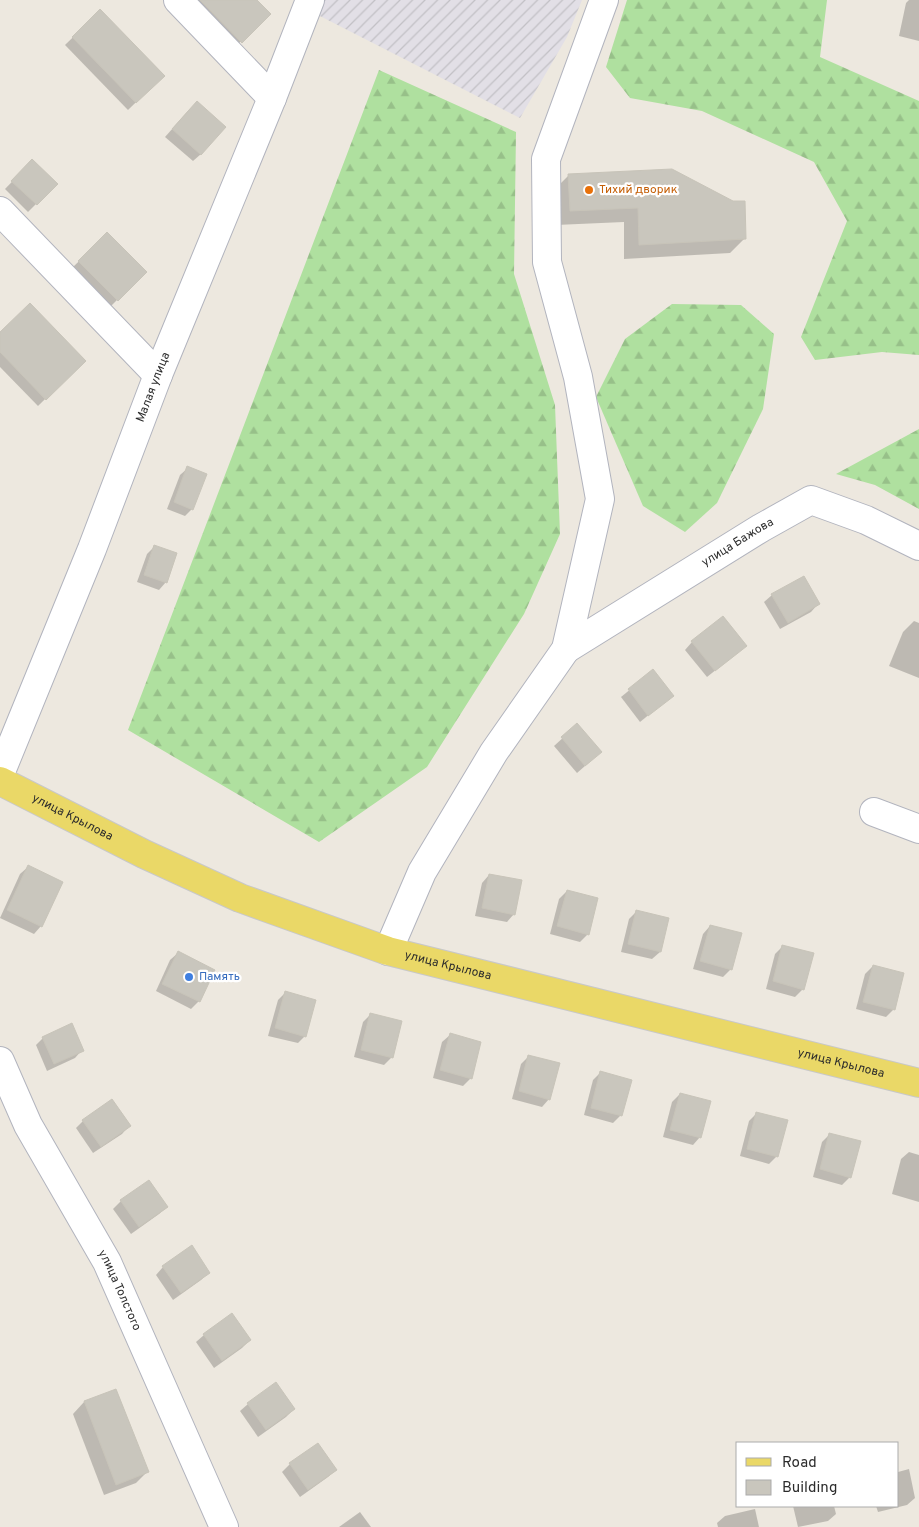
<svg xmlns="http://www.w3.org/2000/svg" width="919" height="1527" viewBox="0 0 919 1527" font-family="Overpass,sans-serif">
<defs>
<pattern id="industrial-furrows" width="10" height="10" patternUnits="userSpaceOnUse" patternTransform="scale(1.25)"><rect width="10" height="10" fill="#e2dfe6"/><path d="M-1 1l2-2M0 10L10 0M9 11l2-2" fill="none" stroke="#c2c0c5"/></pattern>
<pattern id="forest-firs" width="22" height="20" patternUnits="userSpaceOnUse" patternTransform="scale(1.25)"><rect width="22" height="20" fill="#afe09f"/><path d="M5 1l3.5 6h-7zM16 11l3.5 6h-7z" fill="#97c089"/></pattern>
</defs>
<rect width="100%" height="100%" fill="#ede8df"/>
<!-- industrial -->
<polygon fill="url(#industrial-furrows)" points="322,0 582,0 567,37 520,118 316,14"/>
<!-- forest -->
<g fill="url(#forest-firs)">
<polygon points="627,0 827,0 820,57 919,101 919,355 882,352 815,360 801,337 847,221 814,162 702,111 630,98 606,67"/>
<polygon points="379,70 516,132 514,274 555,405 560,534 524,614 427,767 319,842 128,730"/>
<polygon points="672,304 741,305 774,334 763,409 717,503 685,532 643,506 596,397 625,339"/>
<polygon points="919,429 919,509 875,485 836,474"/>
</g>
<!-- shadow -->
<g fill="#0003">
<polygon points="185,0 255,0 269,14 233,49"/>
<polygon points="909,0 919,0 919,41 899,36 906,3"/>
<polygon points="100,11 163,76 128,110 65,45"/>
<polygon points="189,110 201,154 193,161 165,137"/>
<polygon points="32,161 56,184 28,212 5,189"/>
<polygon points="569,175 745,238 730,253 624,259 624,222 556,225 554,190"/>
<polygon points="107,234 145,272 110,307 71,269"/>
<polygon points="0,333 84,361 38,406 0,367"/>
<polygon points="188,468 192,509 185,516 167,509 180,475"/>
<polygon points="154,547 166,582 159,590 137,582 147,554"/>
<polygon points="772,595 818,604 811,612 780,629 764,602"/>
<polygon points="914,621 919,623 919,678 889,666 903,632"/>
<polygon points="692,642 737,653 707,677 685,650"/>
<polygon points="653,671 672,696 640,722 621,697"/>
<polygon points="577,725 593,759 577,773 554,746"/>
<polygon points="28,867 41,926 34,934 0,918 20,874"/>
<polygon points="489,875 514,914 507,922 475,916 482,883"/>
<polygon points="567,891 588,934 580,942 550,934 559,899"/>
<polygon points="636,912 668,919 660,952 652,959 621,952 629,919"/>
<polygon points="710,926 731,969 723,977 693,969 703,934"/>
<polygon points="783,946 803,989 795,997 766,989 775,954"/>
<polygon points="178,953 199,1001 191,1009 156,991 170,960"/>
<polygon points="873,966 894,1009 886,1017 856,1009 865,974"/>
<polygon points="285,993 305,1036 298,1043 268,1036 278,1000"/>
<polygon points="371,1014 392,1057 384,1065 354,1057 363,1022"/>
<polygon points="450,1035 471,1078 463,1086 433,1078 442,1042"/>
<polygon points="43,1038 82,1050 75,1058 47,1071 36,1045"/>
<polygon points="529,1056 549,1099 542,1107 512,1099 521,1064"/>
<polygon points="601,1072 621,1115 613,1123 584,1115 593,1080"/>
<polygon points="680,1094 700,1137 693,1145 663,1137 672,1102"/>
<polygon points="757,1113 777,1156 769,1164 740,1156 749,1121"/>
<polygon points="83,1121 129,1126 122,1134 93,1153 76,1128"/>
<polygon points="830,1134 850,1177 842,1185 813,1177 822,1142"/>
<polygon points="909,1152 919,1155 919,1202 892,1194 901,1159"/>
<polygon points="149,1182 167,1207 159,1214 131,1234 113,1209 121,1201"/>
<polygon points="163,1267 209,1272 201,1280 173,1300 156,1275"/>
<polygon points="204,1335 250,1340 242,1348 214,1368 196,1342"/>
<polygon points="116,1390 147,1472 136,1483 104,1495 73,1414 84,1402"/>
<polygon points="248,1404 294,1409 286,1417 258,1437 240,1411"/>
<polygon points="318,1445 336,1470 328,1477 300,1497 282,1472 290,1464"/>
<polygon points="909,1469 915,1498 907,1505 878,1512 876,1506 898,1506 898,1472"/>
<polygon points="793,1506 834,1506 836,1514 828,1521 798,1527"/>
<polygon points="755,1509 759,1527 718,1527 717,1523 725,1516"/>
<polygon points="360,1512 371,1527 339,1527"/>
</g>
<!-- building -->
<g fill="#c9c6bd" stroke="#c8c4b9">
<polygon points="200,0 257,0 271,14 242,43"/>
<polygon points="100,9 165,76 136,103 72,37"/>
<polygon points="197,101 226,127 201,155 172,129"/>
<polygon points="32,159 58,184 37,205 11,181"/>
<polygon points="672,169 733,201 745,201 746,239 639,245 638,208 570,211 568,174"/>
<polygon points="107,232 147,272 118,301 78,261"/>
<polygon points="30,303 86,361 46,400 0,352 0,332"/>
<polygon points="187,466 207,474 193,510 174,502"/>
<polygon points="154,545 177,553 167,583 144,575"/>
<polygon points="804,576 820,604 788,623 771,594"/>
<polygon points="723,616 747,646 715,671 691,641"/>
<polygon points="653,669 674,696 648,716 628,689"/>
<polygon points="577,723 602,752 585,766 561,737"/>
<polygon points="28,865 63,882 42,927 7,910"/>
<polygon points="489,874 522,880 515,915 482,908"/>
<polygon points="567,890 598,898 589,935 557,926"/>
<polygon points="636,910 669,918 661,952 628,944"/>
<polygon points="710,925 742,933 732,970 700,961"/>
<polygon points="782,945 814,953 804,990 773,981"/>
<polygon points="178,951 215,970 200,1002 162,984"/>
<polygon points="873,965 904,973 895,1010 863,1002"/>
<polygon points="285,991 316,1000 306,1037 275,1028"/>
<polygon points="370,1013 402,1021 393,1058 361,1050"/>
<polygon points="72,1023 84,1051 54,1064 42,1037"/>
<polygon points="450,1033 481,1042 472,1079 440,1070"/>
<polygon points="528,1055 560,1063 550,1100 519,1091"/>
<polygon points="600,1071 632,1080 622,1116 591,1108"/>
<polygon points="680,1093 711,1101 701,1138 670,1130"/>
<polygon points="112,1099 131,1126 101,1147 82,1120"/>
<polygon points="756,1112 788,1120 778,1157 747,1149"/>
<polygon points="829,1133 861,1141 851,1178 820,1169"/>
<polygon points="149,1180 168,1207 139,1227 120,1200"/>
<polygon points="192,1245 210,1273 181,1293 162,1266"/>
<polygon points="232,1313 251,1340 222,1361 203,1334"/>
<polygon points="276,1382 295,1409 266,1430 247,1403"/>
<polygon points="116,1389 149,1472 116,1485 84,1401"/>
<polygon points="318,1443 337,1470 308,1490 289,1463"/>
</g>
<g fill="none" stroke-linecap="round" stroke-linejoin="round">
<!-- minor casing -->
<g stroke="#b2b4be" stroke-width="30">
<g id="minor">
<polyline points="178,0 272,98"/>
<polyline points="0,211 158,375"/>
<path id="s1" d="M566 649 761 528 811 500 866 520 919 546"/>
<path id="s2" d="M0 774 92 549 158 375 272 98 310 0"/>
<polyline points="874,812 919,829"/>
<polyline points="388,951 422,872 494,752 566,649 600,499 578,377 547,262 546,159 604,0"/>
<path id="s3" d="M0 1061 28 1125 107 1262 224 1527"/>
</g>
</g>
<!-- major casing -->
<g stroke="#c8c8c8" stroke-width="30">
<g id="major">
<path id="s4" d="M0 781 144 854 240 898 388 951 919 1083"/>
</g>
</g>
<!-- minor -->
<use href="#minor" stroke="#fff" stroke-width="28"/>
<!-- major -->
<use href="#major" stroke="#ead867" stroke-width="28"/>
</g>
<!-- markers -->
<circle fill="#e8710a" stroke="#fff" stroke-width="2" cx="589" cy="190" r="5"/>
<circle fill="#3f7fe0" stroke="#fff" stroke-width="2" cx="189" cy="977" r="5"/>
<g text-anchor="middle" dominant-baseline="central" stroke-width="4.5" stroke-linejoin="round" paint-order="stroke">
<!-- food labels -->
<g font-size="12" fill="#c56008" stroke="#fff" text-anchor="start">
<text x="599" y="190">Тихий дворик</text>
</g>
<!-- street labels -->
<g font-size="12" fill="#2c2c2c" stroke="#fff">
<text stroke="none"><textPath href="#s2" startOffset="416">Малая улица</textPath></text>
<text stroke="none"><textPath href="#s1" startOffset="202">улица Бажова</textPath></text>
<text stroke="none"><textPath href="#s4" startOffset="81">улица Крылова</textPath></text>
<text stroke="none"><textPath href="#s4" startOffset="486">улица Крылова</textPath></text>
<text stroke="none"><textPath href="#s4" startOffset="891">улица Крылова</textPath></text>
<text stroke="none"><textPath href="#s3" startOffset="259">улица Толстого</textPath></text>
</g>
<!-- shop labels -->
<g font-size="12" fill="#366cbe" stroke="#fff" text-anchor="start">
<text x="199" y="977">Память</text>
</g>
</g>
<!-- legend -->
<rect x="736" y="1442" width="162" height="65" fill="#ffffff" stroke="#ababab"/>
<rect x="746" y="1458" width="25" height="8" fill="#ead867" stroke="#ababab"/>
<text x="782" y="1467" font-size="15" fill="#2c2c2c">Road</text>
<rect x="746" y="1480" width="25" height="15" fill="#c9c6bd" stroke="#ababab"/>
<text x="782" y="1492" font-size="15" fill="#2c2c2c">Building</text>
</svg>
